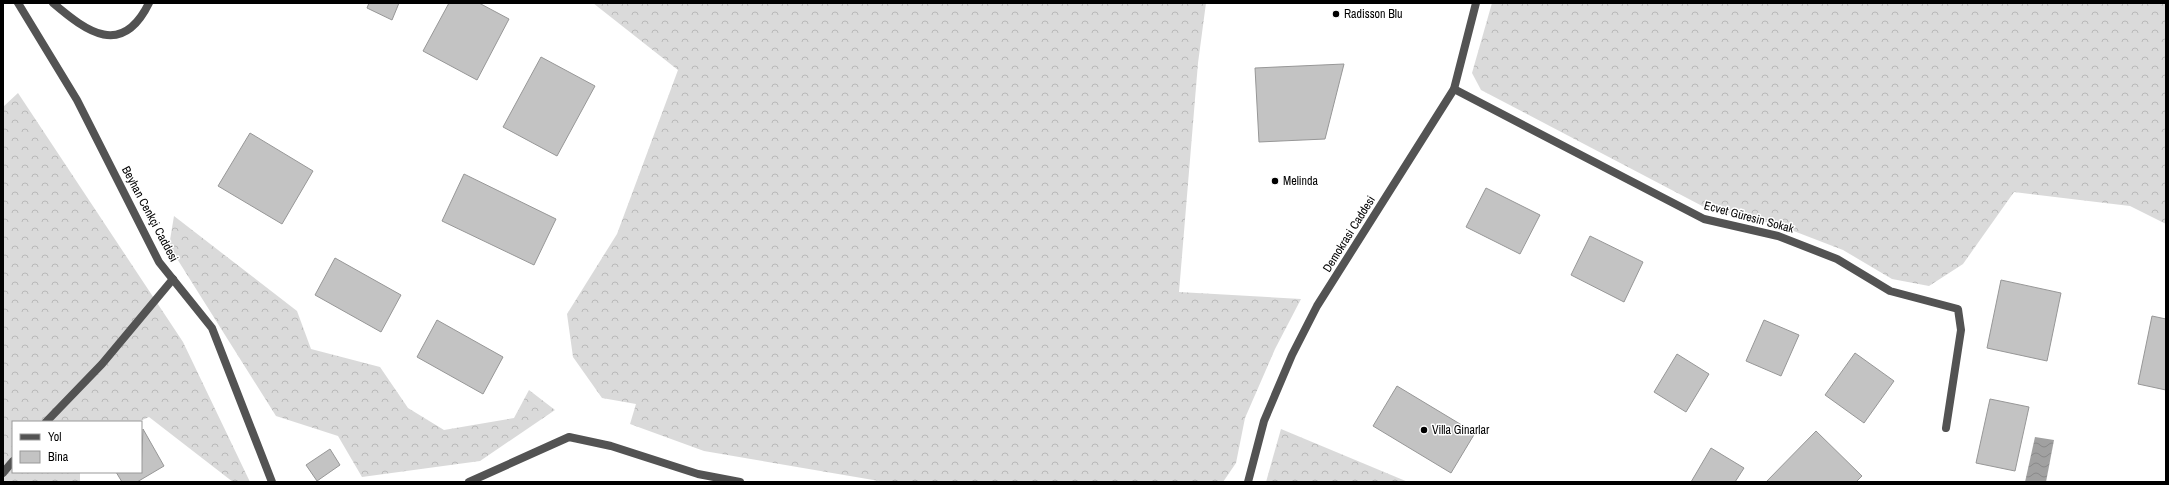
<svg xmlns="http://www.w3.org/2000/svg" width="2169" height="485" viewBox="0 0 2169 485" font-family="'Archivo Narrow',sans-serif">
<defs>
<pattern id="forest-crowns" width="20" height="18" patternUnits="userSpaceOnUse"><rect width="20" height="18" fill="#dadada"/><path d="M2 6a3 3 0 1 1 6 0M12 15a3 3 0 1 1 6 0" fill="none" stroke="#b9b9b9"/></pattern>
<pattern id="water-waves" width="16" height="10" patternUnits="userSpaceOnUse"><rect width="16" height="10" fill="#a1a1a1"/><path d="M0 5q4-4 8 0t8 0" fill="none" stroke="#898989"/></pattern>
</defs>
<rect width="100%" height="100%" fill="#fff"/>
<!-- forest -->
<g fill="url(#forest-crowns)">
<polygon points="593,3 1206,3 1198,63 1179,292 1301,299 1275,349 1245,418 1236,463 1223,482 885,482 704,451 630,424 636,404 602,398 573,357 567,314 617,234 678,70"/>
<polygon points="1492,3 2166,3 2166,224 2130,206 2014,192 1963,264 1929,286 1892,279 1843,250 1778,225 1706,208 1481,90 1472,73"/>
<polygon points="18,93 183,342 250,482 233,482 149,417 138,422 13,422 13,472 80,472 80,482 3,482 3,107"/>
<polygon points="174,216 297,311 311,349 380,367 408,408 444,430 514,418 529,390 555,410 480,461 362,477 338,436 276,416 169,246"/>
<polygon points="1281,429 1408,482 1266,482"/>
</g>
<!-- water -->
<polygon fill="url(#water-waves)" points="2035,437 2054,440 2046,482 2025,482"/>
<!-- building -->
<g fill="#c3c3c3" stroke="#979797">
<polygon points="369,3 399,3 392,20 367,8"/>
<polygon points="449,3 479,3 509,19 477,80 423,51"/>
<polygon points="541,57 595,86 557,156 503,127"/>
<polygon points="1344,64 1325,139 1259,142 1255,68"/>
<polygon points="250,133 313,171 282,224 218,186"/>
<polygon points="464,174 556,219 534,265 442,221"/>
<polygon points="1486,188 1540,215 1520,254 1466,227"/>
<polygon points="1590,236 1643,262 1624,302 1571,275"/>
<polygon points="335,258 401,295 381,332 315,295"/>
<polygon points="2001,280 2061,293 2047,361 1987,348"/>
<polygon points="2152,316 2166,319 2166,390 2138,384"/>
<polygon points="437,320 503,357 483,394 417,357"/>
<polygon points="1764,320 1799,335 1781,376 1746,361"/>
<polygon points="1855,353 1894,381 1864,423 1825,395"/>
<polygon points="1677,354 1709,374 1686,412 1654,392"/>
<polygon points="1397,386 1475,433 1451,473 1373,426"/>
<polygon points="1990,399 2029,407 2015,471 1976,463"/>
<polygon points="143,429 164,466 137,482 122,482 116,472 141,472"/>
<polygon points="1816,431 1862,476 1856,482 1766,482"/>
<polygon points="1711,448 1744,468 1735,482 1691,482"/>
<polygon points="330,449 340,465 317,481 306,465"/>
</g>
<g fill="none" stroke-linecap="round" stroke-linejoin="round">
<!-- service -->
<g stroke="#535353" stroke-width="8">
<path d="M53 3C87 32 122 58 149 3"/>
<polyline points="46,422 102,364 173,279"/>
<polyline points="3,473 13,461"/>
<polyline points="469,482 569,437 611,446 698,474 740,482"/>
</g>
<!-- minor -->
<polyline stroke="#535353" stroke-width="8" points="1454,89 1704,219 1778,236 1837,259 1890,291 1958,309 1961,330 1946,428"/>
<!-- tertiary -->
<g stroke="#535353" stroke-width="8">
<polyline points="18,3 77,100 159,262 212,328 272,482"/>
<polyline points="1248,482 1264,421 1292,355 1317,306 1454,89 1476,3"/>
</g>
</g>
<!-- markers -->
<g fill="#000" stroke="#fff" stroke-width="1.5">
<circle cx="1336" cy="14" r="4"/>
<circle cx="1275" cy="181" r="4"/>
<circle cx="1424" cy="430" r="4"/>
</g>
<g text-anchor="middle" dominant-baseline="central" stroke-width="3" stroke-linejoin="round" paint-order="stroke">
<!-- poi labels -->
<g font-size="12" fill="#000" stroke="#fff" text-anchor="start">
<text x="1344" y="14">Radisson Blu</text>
<text x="1283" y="181">Melinda</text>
<text x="1432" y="430">Villa Ginarlar</text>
</g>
<!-- street labels -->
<g font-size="12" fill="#000" stroke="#fff">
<text transform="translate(150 214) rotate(62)">Beyhan Cenkçi Caddesi</text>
<text transform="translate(1749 217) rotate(15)">Ecvet Güresin Sokak</text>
<text transform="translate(1349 234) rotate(-58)">Demokrasi Caddesi</text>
</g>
</g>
<!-- border -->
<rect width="2169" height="485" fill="none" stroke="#000000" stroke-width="8"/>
<!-- legend -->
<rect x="12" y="421" width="130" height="52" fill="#ffffff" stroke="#999999"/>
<rect x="20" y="434" width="20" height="6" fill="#535353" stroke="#999999"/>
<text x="48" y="441" font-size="12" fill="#000000">Yol</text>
<rect x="20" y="451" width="20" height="12" fill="#c3c3c3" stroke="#999999"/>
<text x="48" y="461" font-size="12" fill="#000000">Bina</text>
</svg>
